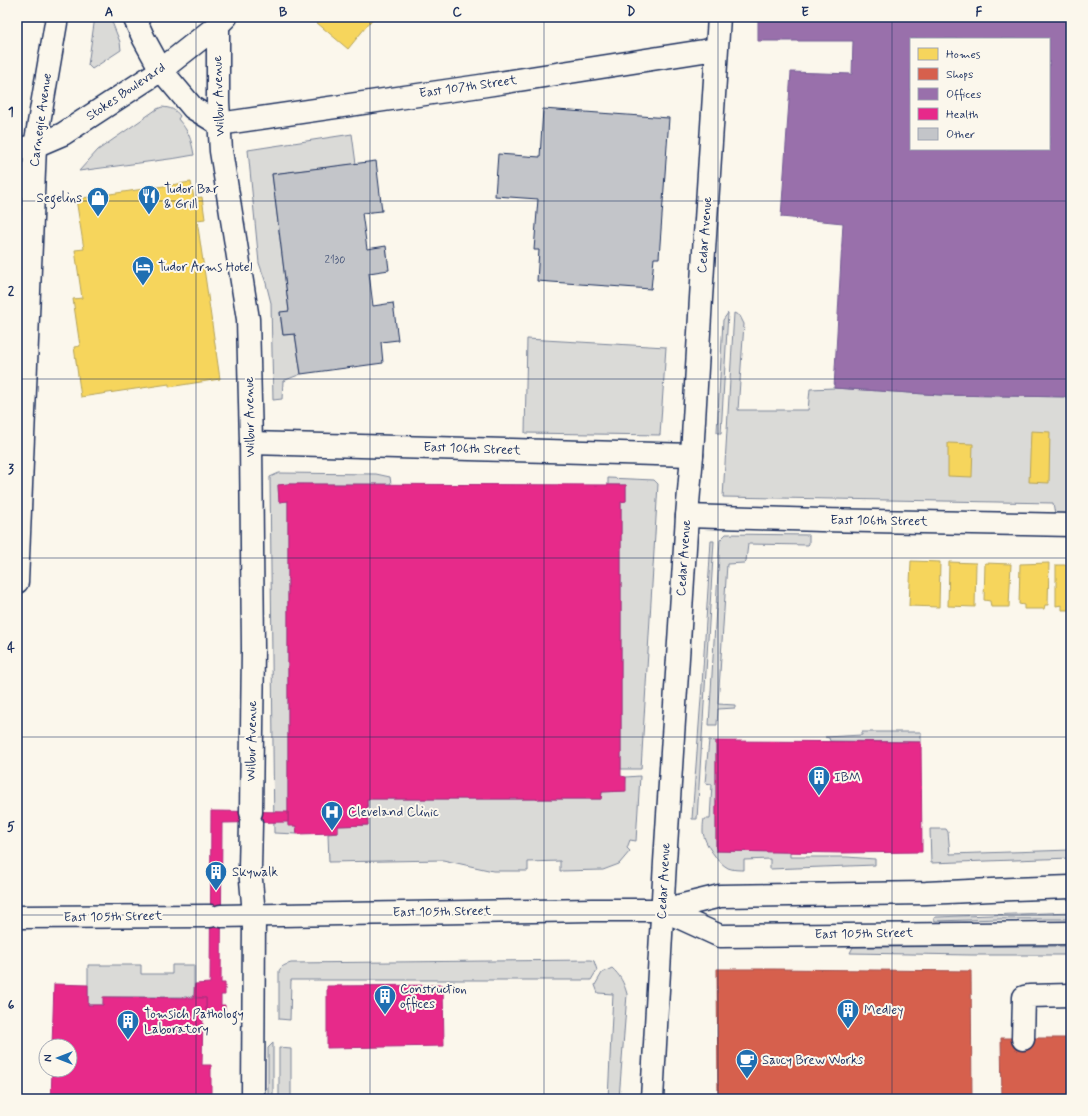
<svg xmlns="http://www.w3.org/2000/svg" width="1088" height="1116" viewBox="0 0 1088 1116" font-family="Mynerve,sans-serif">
<rect width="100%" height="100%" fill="#fbf7ec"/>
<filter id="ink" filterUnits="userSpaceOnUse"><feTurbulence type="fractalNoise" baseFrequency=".025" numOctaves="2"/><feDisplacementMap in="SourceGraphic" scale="8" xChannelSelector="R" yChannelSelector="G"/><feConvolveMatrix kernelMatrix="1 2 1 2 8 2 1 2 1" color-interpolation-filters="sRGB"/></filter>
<g filter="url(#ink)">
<!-- green -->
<g fill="#dadad7" stroke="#7a849a">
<polygon points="95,17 110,17 120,42 121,50 92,69 88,65"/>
<path d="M162 107C171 108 175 109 180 116L178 119C189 132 191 138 194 155L177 158 79 171 98 150 157 109Z"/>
<polygon points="352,134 356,164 272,174 289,311 280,313 283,335 295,334 301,374 283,381 282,399 273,400 271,303 266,283 259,263 248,150"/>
<polygon points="728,313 721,433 717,433 723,320"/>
<polygon points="734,313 740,316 744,324 738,410 808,410 810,389 834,388 940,395 1071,397 1071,514 1055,514 1053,503 723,497"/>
<polygon points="527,339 666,347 660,435 525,433"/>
<polygon points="279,473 376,474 390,477 391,484 288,484 278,485 279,502 288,501 288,825 296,826 297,834 274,833 270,477"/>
<polygon points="608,478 654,480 658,484 641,769 621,769 621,502 626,501 626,485 608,485"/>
<polygon points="726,534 809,535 809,544 808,545 748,544 746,561 744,563 727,564 718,704 735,705 735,708 718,709 717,725 709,725 720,540"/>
<polygon points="711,541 714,541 697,819 692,819 702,685"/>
<polygon points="862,732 921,732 921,742 830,741 829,738 825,737 862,735"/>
<path d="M709 740 716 741V851L790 852V857H847L875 859V865L770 869V859L744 860V870C739 870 733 870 728 868 718 863 704 843 703 832 703 828 703 823 704 819H710L712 784 705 783Z"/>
<polygon points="640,776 636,841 630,840 627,848 630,851 619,864 603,870 560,871 560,861 528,862 528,871 493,871 443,860 329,862 328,834 338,833 338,826 368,825 367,799 601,799 602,792 625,791 626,777"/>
<polygon points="930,829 946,829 948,832 950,854 1071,850 1071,858 931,863"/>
<polygon points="1071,912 1071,919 1000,919 936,921 934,920 934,918 936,917"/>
<polygon points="1071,946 1071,955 971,955 850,953 853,947"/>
<path d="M591 960 594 961 597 970 591 980H291L290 1020 279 1019V971C281 966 285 965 291 963Z"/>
<polygon points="88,965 141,965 141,974 172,974 172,965 194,965 194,997 104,997 103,1005 88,1005"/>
<path d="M612 968C620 975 624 983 627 994L619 1099H608L613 994 598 993 595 985 602 973Z"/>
<polygon points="273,1043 273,1099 268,1099 268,1048"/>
<polygon points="279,1048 291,1049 291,1099 279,1099"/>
</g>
<!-- homes -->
<g fill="#f6d55c" stroke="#b4a35d">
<polygon points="310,17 374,17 348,49"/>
<polygon points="640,17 678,17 677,20"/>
<polygon points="191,182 194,198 202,197 205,219 197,220 220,379 169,387 169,384 81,397 74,347 80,346 73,299 82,298 75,250 84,249 76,199"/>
<polygon points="1031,431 1050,432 1049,483 1029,482"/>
<polygon points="948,443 973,444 972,477 948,476"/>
<polygon points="911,561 940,562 939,607 909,606"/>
<polygon points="949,562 976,563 975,607 948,606"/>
<polygon points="985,563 1011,564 1009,607 991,607 990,601 984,600"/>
<polygon points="1049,563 1048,605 1045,605 1044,609 1024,609 1024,605 1019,604 1020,564"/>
<polygon points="1056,565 1071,565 1071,610 1062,610 1062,605 1056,606"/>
<polygon points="735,980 960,980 960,1099 886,1099 886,1079 813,1080 813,1099 736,1099"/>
</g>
<!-- shops -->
<g fill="#d6604d" stroke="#9e5152">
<polygon points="717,969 774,969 971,971 972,1099 718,1099"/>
<polygon points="1001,1038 1071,1038 1071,1099 1002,1099"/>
</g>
<!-- offices -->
<path fill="#9970ab" stroke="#735c94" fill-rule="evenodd" d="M758 17H1071V397L940 395 834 388 843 223 781 217 791 72 852 74 853 41H758ZM911 39H1049V149H911Z"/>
<!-- health -->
<g fill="#e7298a" stroke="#aa2b7d">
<polygon points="288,484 626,485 626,501 621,502 621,776 626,777 626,791 602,792 601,799 367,799 368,825 338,826 338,833 297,834 296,826 288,826 288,501 279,502 278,485"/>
<polygon points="716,741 921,742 922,852 843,853 716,851"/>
<polygon points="211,811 288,812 288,822 222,823 221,983 225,983 225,995 221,995 221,1005 225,1005 225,1013 206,1013 206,998 194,997 195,984 210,983"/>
<polygon points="54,984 88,985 88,1005 103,1005 103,997 206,998 206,1013 203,1015 202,1065 211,1065 211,1099 51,1099 52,1070 70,1070 70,1046 52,1046"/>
<polygon points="443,985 444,1046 327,1048 327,986"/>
</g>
<!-- building -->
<g fill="#c3c5c9" stroke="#1b2f5e">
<polygon points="543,109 669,118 659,258 654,258 651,289 537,281 539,250 534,250 538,199 495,196 498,154 540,157"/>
<polygon points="376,161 382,211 362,213 367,249 386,246 389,270 369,273 373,306 393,303 398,340 381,342 383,363 301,374 295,334 283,335 280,312 289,311 272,174"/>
</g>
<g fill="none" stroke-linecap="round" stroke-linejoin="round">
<!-- minor casing -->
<g stroke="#1b2f5e" stroke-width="25">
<g id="minor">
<polyline points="134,17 144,39 161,70 193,108 219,124"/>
<polyline points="218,25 218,102 221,151 248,319 251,443 253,648 251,812"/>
<polyline points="219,124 480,86 716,49"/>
<polyline points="251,443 692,455"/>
<polyline points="687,516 821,520 1071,525"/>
<polyline points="251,823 250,868 254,915 253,1099"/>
<polyline points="1023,1039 1024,997 1029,996 1071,995"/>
<polyline points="652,1099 665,862 687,516 692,455 701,298 719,17"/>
</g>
</g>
<!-- major casing -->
<g stroke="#1b2f5e" stroke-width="25">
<g id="major">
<polyline points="17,149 35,146 63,134 161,70 218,25 226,17"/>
<polyline points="17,582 35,146 57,17"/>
<polyline points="663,910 720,936 1071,933"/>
<polyline points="221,916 593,910 663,910 720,896 926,893 1013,889 1071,887"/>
<polyline points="17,917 210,916"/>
</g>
</g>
<!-- minor -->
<use href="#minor" stroke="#fbf7ec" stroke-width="22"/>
<!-- major -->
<use href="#major" stroke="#fbf7ec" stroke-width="22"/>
</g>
</g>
<!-- grid -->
<path fill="none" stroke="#1b2f5e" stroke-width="1" stroke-opacity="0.55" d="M196 17V1099M370 17V1099M544 17V1099M718 17V1099M892 17V1099M17 201H1071M17 379H1071M17 558H1071M17 737H1071M17 915H1071"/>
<!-- icons -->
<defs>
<g id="restaurant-pin" transform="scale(1.15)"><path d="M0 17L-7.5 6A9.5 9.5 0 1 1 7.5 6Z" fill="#1f6fb2" stroke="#fbf7ec"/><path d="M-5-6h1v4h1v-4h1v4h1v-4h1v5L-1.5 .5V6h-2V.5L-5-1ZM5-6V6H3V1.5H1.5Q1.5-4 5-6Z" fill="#fff"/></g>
<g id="shop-pin" transform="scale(1.15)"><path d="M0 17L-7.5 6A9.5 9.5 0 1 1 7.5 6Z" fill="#1f6fb2" stroke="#fbf7ec"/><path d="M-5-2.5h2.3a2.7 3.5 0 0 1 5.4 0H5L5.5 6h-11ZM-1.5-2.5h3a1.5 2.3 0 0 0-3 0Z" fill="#fff"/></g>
<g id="hotel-pin" transform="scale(1.15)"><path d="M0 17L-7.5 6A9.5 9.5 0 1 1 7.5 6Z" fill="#1f6fb2" stroke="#fbf7ec"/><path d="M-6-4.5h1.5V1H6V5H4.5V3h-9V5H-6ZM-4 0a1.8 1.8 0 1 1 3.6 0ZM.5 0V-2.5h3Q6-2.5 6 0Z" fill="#fff"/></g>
<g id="building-pin" transform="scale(1.15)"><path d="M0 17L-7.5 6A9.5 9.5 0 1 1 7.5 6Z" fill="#1f6fb2" stroke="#fbf7ec"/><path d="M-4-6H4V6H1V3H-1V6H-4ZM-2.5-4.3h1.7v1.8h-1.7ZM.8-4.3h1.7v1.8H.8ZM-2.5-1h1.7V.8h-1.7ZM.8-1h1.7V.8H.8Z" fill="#fff"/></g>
<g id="hospital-pin" transform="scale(1.15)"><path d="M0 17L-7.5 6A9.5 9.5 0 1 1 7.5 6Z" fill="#1f6fb2" stroke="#fbf7ec"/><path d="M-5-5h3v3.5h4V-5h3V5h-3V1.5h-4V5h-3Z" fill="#fff"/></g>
<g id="cafe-pin" transform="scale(1.15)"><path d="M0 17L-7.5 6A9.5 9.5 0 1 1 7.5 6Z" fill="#1f6fb2" stroke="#fbf7ec"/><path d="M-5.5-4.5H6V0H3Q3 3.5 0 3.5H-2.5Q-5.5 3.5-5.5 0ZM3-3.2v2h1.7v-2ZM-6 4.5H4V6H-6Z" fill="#fff"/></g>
</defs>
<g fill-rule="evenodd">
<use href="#restaurant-pin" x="149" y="196"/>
<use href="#shop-pin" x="98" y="198"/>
<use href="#hotel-pin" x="143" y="267"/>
<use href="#building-pin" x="819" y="777"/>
<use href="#hospital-pin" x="332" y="812"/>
<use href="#building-pin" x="216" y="872"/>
<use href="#building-pin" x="385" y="996"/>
<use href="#building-pin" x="848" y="1010"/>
<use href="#building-pin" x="128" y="1021"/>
<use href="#cafe-pin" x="747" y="1060"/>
</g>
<g text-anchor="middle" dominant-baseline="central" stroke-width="4" stroke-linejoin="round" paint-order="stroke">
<!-- number labels -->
<g font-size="11" fill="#455479">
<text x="335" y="260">2130</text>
</g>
<!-- street labels -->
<g font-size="13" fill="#1b2f5e" stroke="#fbf7ec">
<text transform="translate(468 87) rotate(-8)">East 107th Street</text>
<text transform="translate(126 92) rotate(-34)">Stokes Boulevard</text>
<text transform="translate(219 96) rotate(-92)">Wilbur Avenue</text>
<text transform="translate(41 120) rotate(-82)">Carnegie Avenue</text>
<text transform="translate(705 235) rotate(-86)">Cedar Avenue</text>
<text transform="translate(250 417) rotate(-91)">Wilbur Avenue</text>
<text transform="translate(472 449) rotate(2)">East 106th Street</text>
<text transform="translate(879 521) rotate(1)">East 106th Street</text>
<text transform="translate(684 558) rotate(-86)">Cedar Avenue</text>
<text transform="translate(252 741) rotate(-89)">Wilbur Avenue</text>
<text transform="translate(664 881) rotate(-87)">Cedar Avenue</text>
<text transform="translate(442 912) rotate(-1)">East 105th Street</text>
<text transform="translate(113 917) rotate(-1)">East 105th Street</text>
<text transform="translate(864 934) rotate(-1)">East 105th Street</text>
</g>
<!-- poi labels -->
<g font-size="13" fill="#1b2f5e" stroke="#fbf7ec" text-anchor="start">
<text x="164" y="189">Tudor Bar<tspan x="164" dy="15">&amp; Grill</tspan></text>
<text x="82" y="198" text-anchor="end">Segelins</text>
<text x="158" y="267">Tudor Arms Hotel</text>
<text x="834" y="777">IBM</text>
<text x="348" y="812">Cleveland Clinic</text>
<text x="232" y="872">Skywalk</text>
<text x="400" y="989">Construction<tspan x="400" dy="15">offices</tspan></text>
<text x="864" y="1010">Medley</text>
<text x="144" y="1014">Tomsich Pathology<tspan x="144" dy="15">Laboratory</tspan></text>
<text x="762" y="1060">Saucy Brew Works</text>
</g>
</g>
<!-- margin -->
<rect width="1088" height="1116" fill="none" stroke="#fbf7ec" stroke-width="44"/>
<!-- legend -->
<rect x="910" y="38" width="140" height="112" fill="#fbf7ec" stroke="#a1a7b3"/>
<rect x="918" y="48" width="20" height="12" fill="#f6d55c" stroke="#a1a7b3"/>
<text x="946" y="58" font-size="12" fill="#1b2f5e">Homes</text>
<rect x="918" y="68" width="20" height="12" fill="#d6604d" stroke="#a1a7b3"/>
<text x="946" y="78" font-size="12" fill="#1b2f5e">Shops</text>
<rect x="918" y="88" width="20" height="12" fill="#9970ab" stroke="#a1a7b3"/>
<text x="946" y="98" font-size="12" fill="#1b2f5e">Offices</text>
<rect x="918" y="108" width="20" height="12" fill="#e7298a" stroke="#a1a7b3"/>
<text x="946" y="118" font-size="12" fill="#1b2f5e">Health</text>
<rect x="918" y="128" width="20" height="12" fill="#c3c5c9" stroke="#a1a7b3"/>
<text x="946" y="138" font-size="12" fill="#1b2f5e">Other</text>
<!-- north arrow -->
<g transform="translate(58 1058) rotate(270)"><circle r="19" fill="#fbf7ec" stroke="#a1a7b3"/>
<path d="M0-3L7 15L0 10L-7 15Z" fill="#1f6fb2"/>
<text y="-6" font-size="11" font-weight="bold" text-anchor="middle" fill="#1b2f5e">N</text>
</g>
<rect x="22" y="22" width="1044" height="1072" fill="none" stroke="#1b2f5e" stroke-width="1.5"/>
<g font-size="13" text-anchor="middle" font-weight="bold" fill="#1b2f5e">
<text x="109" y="16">A</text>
<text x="283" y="16">B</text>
<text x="457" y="16">C</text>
<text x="631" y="16">D</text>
<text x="805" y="16">E</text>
<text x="979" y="16">F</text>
<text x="11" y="116">1</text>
<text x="11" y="295">2</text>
<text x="11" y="473">3</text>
<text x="11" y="652">4</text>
<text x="11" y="831">5</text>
<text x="11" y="1009">6</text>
</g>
</svg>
